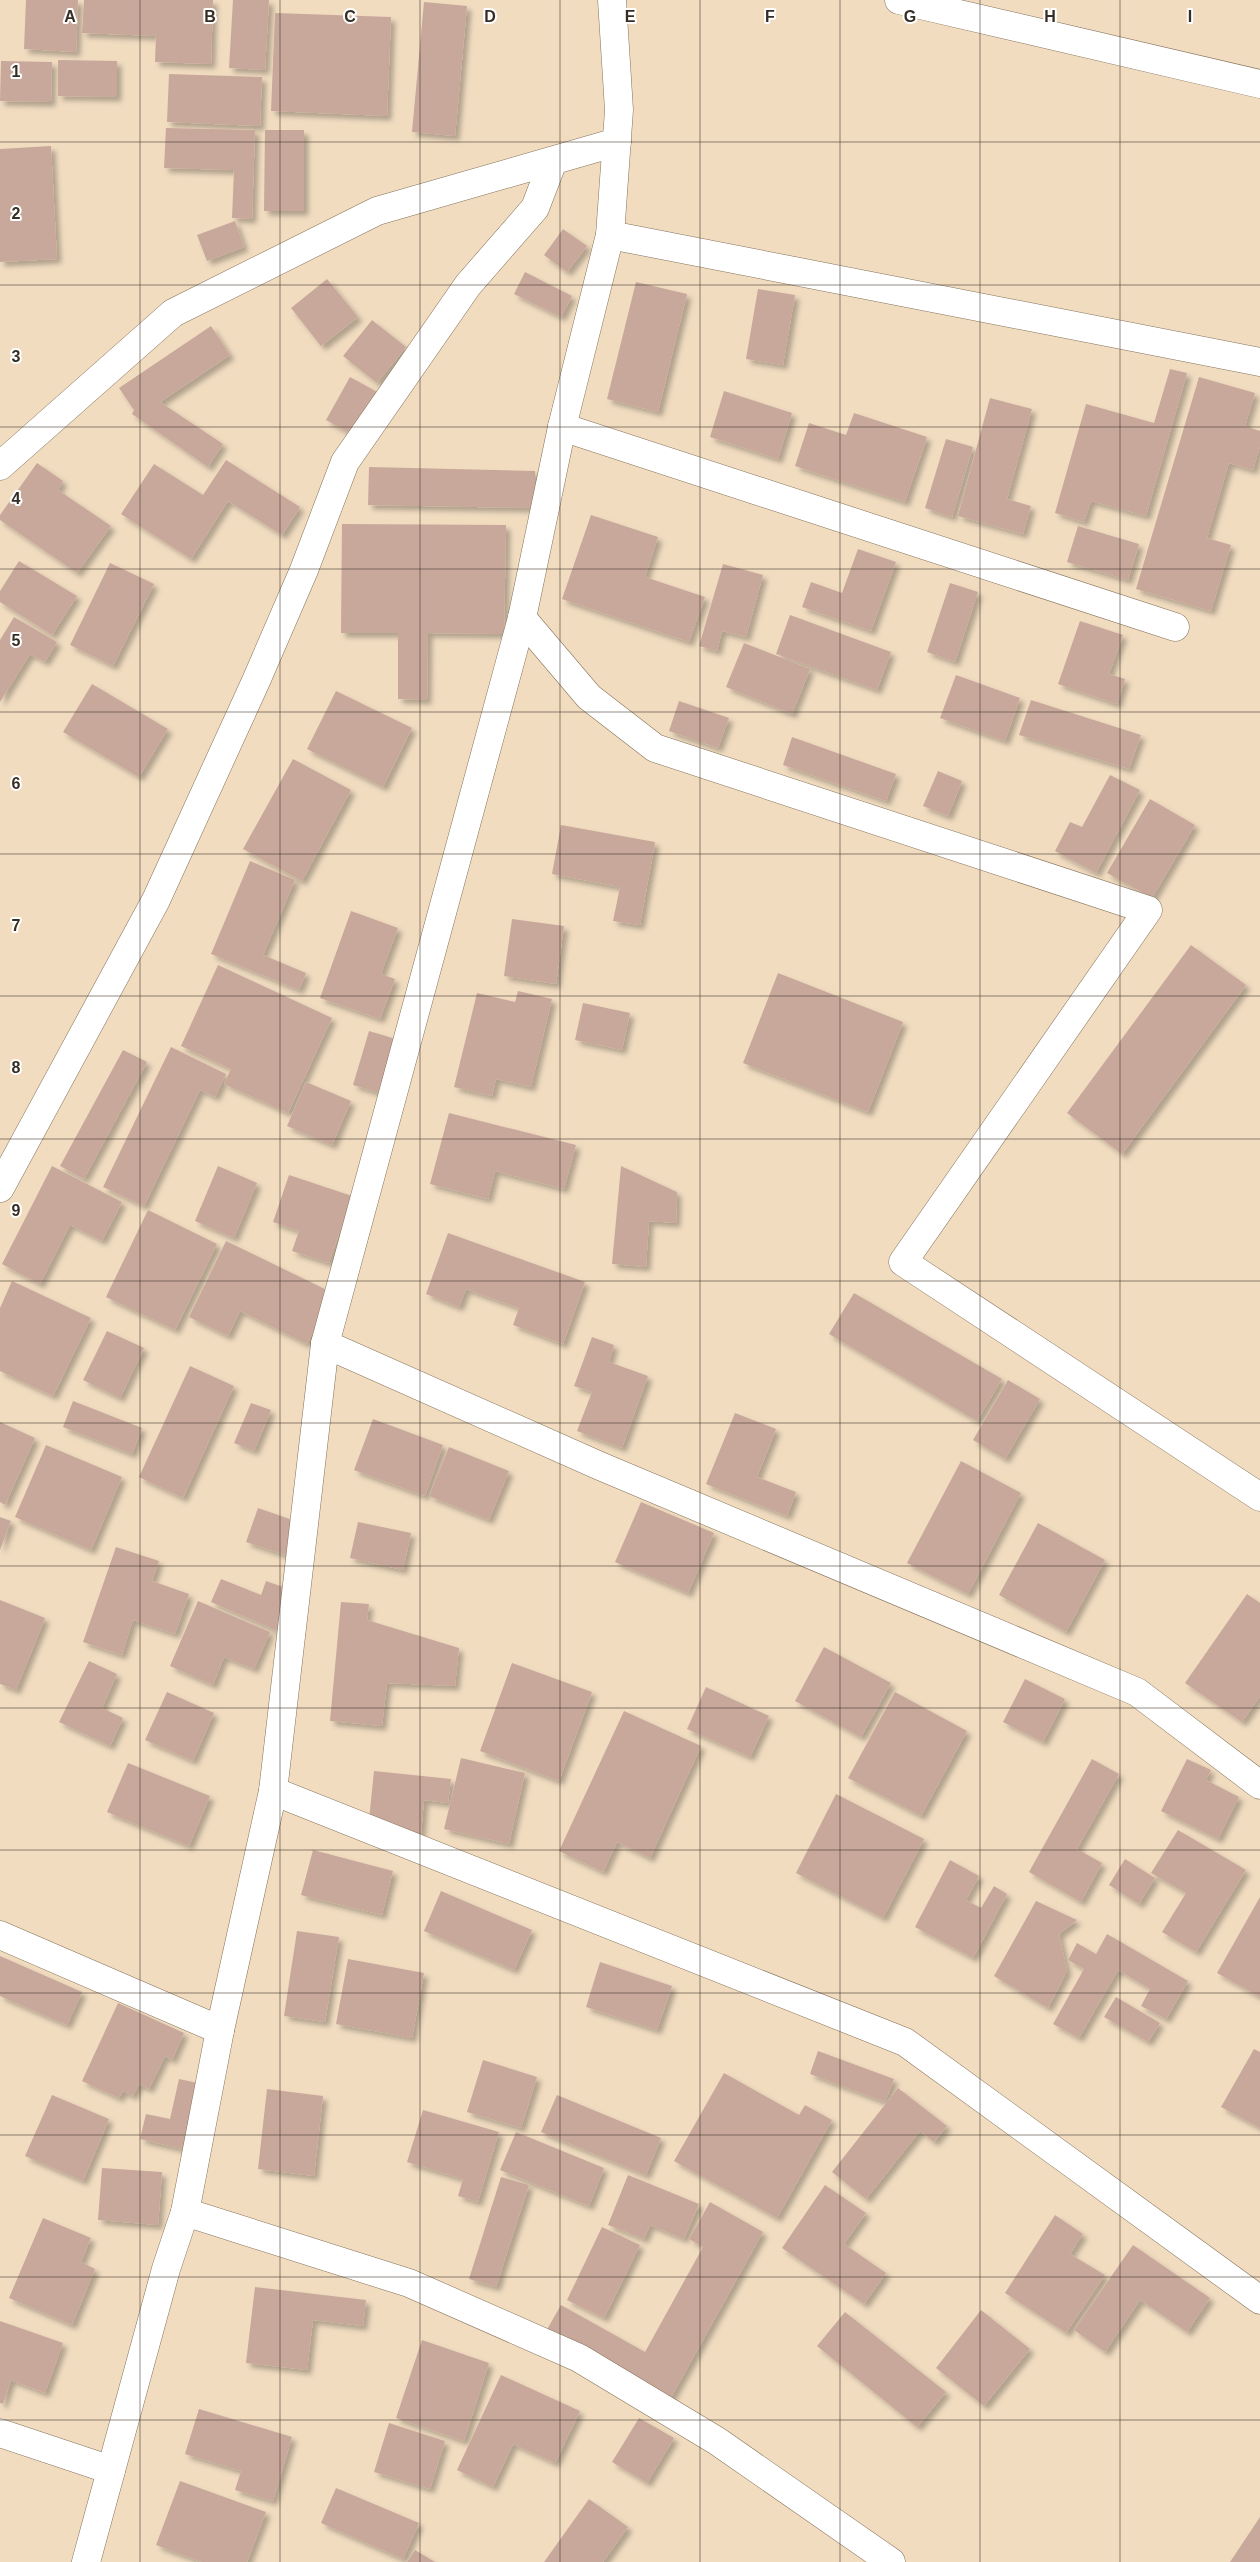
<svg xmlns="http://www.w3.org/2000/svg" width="1260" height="2562" viewBox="0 0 1260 2562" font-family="Arial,sans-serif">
<defs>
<filter id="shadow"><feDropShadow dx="4.5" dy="4.5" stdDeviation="2.5" flood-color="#0004"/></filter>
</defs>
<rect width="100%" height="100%" fill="#f1dcc0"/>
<!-- building -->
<g fill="#c9a89c" filter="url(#shadow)">
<polygon points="26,0 78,0 76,52 24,49"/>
<polygon points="84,0 213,0 211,64 155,62 156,36 82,33"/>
<polygon points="233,0 269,0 265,70 229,68"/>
<polygon points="424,2 467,6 455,136 412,132"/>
<polygon points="275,13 391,17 387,116 271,111"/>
<polygon points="58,60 117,61 117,97 58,96"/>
<polygon points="1,61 52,62 51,102 0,101"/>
<polygon points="169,74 262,77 260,126 167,122"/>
<polygon points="166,128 255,130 252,219 232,218 234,170 164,168"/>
<polygon points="265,130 304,130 304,211 264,211"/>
<polygon points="51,146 57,259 0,262 0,149"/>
<polygon points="235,221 244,247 207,261 197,235"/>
<polygon points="563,229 587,246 567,272 544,255"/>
<polygon points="525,272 572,296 561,317 514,294"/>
<polygon points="327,279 358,317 321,346 291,308"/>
<polygon points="636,282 687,294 658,412 607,399"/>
<polygon points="758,289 795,295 783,365 746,359"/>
<polygon points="372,320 406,347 377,383 343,356"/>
<polygon points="211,326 230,355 160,402 223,444 208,467 132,414 134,410 119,388"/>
<polygon points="1170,369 1187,373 1146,516 1091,501 1084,522 1055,513 1086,404 1154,423"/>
<polygon points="350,377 379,393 355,436 326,420"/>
<polygon points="1199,377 1255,393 1245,426 1260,431 1260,446 1253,470 1229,463 1207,538 1231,545 1211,611 1136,589"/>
<polygon points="724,391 792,413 778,459 710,437"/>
<polygon points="990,398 1032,409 1007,499 1031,506 1023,534 958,516"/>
<polygon points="854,413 927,437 905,502 795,466 809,423 846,435"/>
<polygon points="946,439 973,447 952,517 925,508"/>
<polygon points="226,460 300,507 282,535 228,501 191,559 121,514 154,464 203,495"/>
<polygon points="37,463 63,481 58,490 111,526 77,573 0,520 0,515"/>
<polygon points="369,467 535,471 535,508 368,505"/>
<polygon points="591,515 658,537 645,577 705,597 689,642 562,599"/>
<polygon points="342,524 506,525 504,634 428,633 427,700 398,699 398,633 341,633"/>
<polygon points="1078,526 1139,544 1128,580 1067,562"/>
<polygon points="858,549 896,562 871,631 802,607 811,582 842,593"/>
<polygon points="19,561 77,596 52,635 0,602 0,591"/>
<polygon points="110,563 154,584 113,666 70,645"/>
<polygon points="723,564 763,575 746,637 722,631 717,651 699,646"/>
<polygon points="950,583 978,592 955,662 927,652"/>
<polygon points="790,615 891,652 877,690 776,654"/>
<polygon points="14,617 57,642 45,662 30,654 0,702 0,640"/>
<polygon points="1080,621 1123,635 1109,674 1125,679 1117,704 1058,684"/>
<polygon points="744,643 810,669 792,714 726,687"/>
<polygon points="956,675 1020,698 1005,741 940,718"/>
<polygon points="92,684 168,729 139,777 63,732"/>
<polygon points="336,691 412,728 383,787 307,749"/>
<polygon points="1031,700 1141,735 1129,769 1019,735"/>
<polygon points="679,701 729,718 718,748 669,731"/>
<polygon points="792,737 896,774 886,801 783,765"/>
<polygon points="293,759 351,790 302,881 243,849"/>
<polygon points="938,771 962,781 948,816 923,806"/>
<polygon points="1110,775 1140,790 1096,873 1055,851 1070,822 1082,827"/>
<polygon points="1150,799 1195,825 1152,898 1107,873"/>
<polygon points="561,825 655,842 640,925 613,921 620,887 552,874"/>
<polygon points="250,861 295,880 263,955 306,973 299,990 211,954"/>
<polygon points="351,911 398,928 381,974 395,979 380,1019 320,998"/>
<polygon points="512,919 564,926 556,984 504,976"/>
<polygon points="1191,945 1246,985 1122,1154 1067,1113"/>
<polygon points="218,965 332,1018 288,1113 224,1084 231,1069 181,1046"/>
<polygon points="778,973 903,1022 868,1112 743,1063"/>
<polygon points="518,991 552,999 531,1087 496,1079 492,1096 454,1087 477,993 515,1002"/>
<polygon points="583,1003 630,1013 622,1050 575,1040"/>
<polygon points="369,1031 399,1040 383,1094 353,1085"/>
<polygon points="171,1047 226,1074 215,1097 200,1090 144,1206 103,1187"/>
<polygon points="123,1050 147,1062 84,1179 60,1166"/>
<polygon points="306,1082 351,1101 332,1145 287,1126"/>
<polygon points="449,1113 576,1145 564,1189 495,1171 488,1199 430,1184"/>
<polygon points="52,1166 122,1202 102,1241 70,1225 40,1284 2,1264"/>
<polygon points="218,1166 257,1183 234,1238 195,1221"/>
<polygon points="621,1166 677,1192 676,1223 649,1221 646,1267 612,1264"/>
<polygon points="289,1175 352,1196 329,1263 292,1251 299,1231 273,1222"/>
<polygon points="148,1210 217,1244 175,1330 106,1297"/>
<polygon points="448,1233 585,1282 563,1344 513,1325 519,1308 466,1289 459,1307 426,1294"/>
<polygon points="226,1241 333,1293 307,1344 240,1311 228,1336 189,1317"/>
<polygon points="12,1281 91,1318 53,1396 0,1371 0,1308"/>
<polygon points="854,1293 1002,1379 977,1421 829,1334"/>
<polygon points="107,1331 144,1348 120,1398 83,1380"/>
<polygon points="592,1337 614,1345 609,1362 648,1376 622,1448 577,1431 592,1392 574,1386"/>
<polygon points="190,1366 234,1386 183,1498 139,1477"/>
<polygon points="1008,1380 1040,1399 1005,1459 973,1440"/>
<polygon points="73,1401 142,1428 132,1454 63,1427"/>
<polygon points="251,1403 271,1410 254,1451 234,1443"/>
<polygon points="735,1413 776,1429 757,1477 796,1492 787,1516 706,1484"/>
<polygon points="373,1419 443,1445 425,1496 354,1470"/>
<polygon points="0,1422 35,1438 5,1505 0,1502"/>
<polygon points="46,1445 122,1477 91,1550 15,1517"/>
<polygon points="449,1447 509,1471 489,1520 429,1496"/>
<polygon points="961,1461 1021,1493 968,1594 907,1563"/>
<polygon points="641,1502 714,1533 688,1593 615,1562"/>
<polygon points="258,1508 301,1523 289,1556 246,1542"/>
<polygon points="0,1517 11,1521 0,1550"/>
<polygon points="358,1522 411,1533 403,1570 350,1558"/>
<polygon points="1038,1523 1105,1560 1066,1632 999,1595"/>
<polygon points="116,1547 159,1561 152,1581 189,1594 175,1634 133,1620 122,1655 83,1642"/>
<polygon points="221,1579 261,1595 266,1581 286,1588 280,1632 211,1602"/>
<polygon points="1247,1594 1260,1603 1260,1696 1242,1722 1185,1683"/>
<polygon points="0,1600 45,1618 16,1690 0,1684"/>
<polygon points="198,1601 270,1632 254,1669 224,1657 213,1685 170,1666"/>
<polygon points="341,1602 369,1604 367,1620 459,1648 455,1686 387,1683 382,1726 330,1721"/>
<polygon points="824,1647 891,1683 861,1737 795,1701"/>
<polygon points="89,1661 117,1674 102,1708 123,1718 110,1746 59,1722"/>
<polygon points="512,1663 592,1692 559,1781 480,1751"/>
<polygon points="1025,1679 1065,1699 1043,1742 1003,1722"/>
<polygon points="706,1687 769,1716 750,1757 687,1729"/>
<polygon points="167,1692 214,1713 193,1761 145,1740"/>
<polygon points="895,1692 967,1731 921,1816 848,1778"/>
<polygon points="624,1711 701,1746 650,1858 617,1842 603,1872 559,1851"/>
<polygon points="461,1758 525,1773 509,1844 444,1829"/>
<polygon points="1092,1759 1119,1774 1077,1849 1102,1863 1081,1902 1029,1872"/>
<polygon points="1187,1759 1211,1770 1206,1780 1239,1797 1218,1839 1161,1811"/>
<polygon points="128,1763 210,1796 189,1846 107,1812"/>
<polygon points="374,1771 451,1779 448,1803 424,1800 421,1835 369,1820"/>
<polygon points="836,1794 924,1839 883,1918 796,1873"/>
<polygon points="1178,1830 1246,1870 1196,1952 1162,1932 1186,1893 1151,1873"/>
<polygon points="313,1850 393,1871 382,1915 301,1895"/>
<polygon points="1125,1859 1155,1878 1139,1904 1109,1885"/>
<polygon points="950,1860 979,1876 966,1900 981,1908 994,1886 1007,1894 973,1958 915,1927"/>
<polygon points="441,1891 532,1930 514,1970 424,1931"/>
<polygon points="1260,1897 1260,1997 1217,1973"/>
<polygon points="1036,1901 1077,1920 1059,1934 1067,1971 1048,2008 994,1976"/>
<polygon points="297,1931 339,1937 325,2022 284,2016"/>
<polygon points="1107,1934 1188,1981 1166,2019 1141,2006 1150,1989 1118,1970 1079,2038 1053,2024 1084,1969 1068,1960 1077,1943 1096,1954"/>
<polygon points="0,1956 82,1992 67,2025 0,1996"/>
<polygon points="348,1959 424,1973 412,2038 336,2024"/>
<polygon points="600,1962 672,1986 657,2030 586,2007"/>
<polygon points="1116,1997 1160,2023 1148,2042 1104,2017"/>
<polygon points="118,2003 184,2033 172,2060 165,2056 149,2089 139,2084 133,2096 123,2091 119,2098 82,2081"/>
<polygon points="1254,2049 1260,2052 1260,2128 1221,2107"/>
<polygon points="818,2051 894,2079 885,2102 810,2074"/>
<polygon points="483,2060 537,2077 521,2128 467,2112"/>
<polygon points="724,2073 799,2115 805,2105 832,2120 777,2218 674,2161"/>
<polygon points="179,2079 202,2084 187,2150 140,2139 146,2114 170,2119"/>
<polygon points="898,2088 947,2126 934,2142 920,2131 866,2199 832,2172"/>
<polygon points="267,2089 323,2096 314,2176 258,2169"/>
<polygon points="52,2095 109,2119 83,2181 25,2156"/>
<polygon points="557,2095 661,2138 646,2175 541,2132"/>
<polygon points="423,2110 499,2132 478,2202 458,2196 463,2179 407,2162"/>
<polygon points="516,2132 604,2168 589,2206 500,2170"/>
<polygon points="102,2168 162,2172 158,2225 98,2220"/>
<polygon points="628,2175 699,2204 684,2239 650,2225 644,2239 608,2225"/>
<polygon points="501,2177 529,2185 496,2287 469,2279"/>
<polygon points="825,2185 866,2213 844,2244 886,2273 864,2304 782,2248"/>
<polygon points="710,2202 763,2232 669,2401 545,2333 561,2305 645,2352 703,2247 689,2239"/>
<polygon points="1055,2215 1083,2234 1070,2254 1105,2275 1066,2333 1005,2293"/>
<polygon points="43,2218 91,2238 81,2262 95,2269 72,2325 9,2298"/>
<polygon points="602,2227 640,2245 604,2318 567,2300"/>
<polygon points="1133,2245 1210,2298 1187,2332 1140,2300 1105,2352 1074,2330"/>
<polygon points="255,2287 366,2300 363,2326 313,2320 307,2370 246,2363"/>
<polygon points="981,2310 1030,2349 984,2406 936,2368"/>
<polygon points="845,2312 946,2392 917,2427 817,2346"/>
<polygon points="0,2321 63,2343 45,2393 11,2380 3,2404 0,2403"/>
<polygon points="422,2340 489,2363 464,2441 396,2418"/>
<polygon points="501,2375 580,2411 555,2463 513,2444 493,2487 457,2470"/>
<polygon points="199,2409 292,2437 273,2501 235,2490 241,2471 185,2454"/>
<polygon points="639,2418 674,2438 647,2483 612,2462"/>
<polygon points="389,2423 445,2441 430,2489 374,2472"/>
<polygon points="180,2481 266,2512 247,2562 202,2562 156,2545"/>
<polygon points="336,2488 419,2523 403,2559 321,2523"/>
<polygon points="589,2499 628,2527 603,2562 544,2562"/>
<polygon points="1260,2517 1260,2562 1230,2562"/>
<polygon points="415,2550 435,2562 407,2562"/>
</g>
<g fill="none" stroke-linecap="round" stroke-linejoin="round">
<!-- minor casing -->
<g stroke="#847259" stroke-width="29">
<g id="minor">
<polyline points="899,0 1260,84"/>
<polyline points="610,235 1260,362"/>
<polyline points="562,427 1175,627"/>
<polyline points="0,466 173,313 377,211 617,142"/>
<polyline points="522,618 589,697 655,748 1148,910 903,1262 1260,1497"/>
<polyline points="0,1188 156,900 256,681 304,570 345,462 468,285 535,208 553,161"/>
<polyline points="325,1344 600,1466 1137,1692 1260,1785"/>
<polyline points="273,1791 905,2042 1260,2300"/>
<polyline points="0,1935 220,2030"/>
<polyline points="185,2212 409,2283 579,2358 717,2441 891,2562"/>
<polyline points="0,2433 111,2470"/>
<polyline points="86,2562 166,2269 185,2212 220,2030 273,1791 325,1344 522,618 562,427 610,235 619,110 612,0"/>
</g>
</g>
<!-- minor -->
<use href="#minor" stroke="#fff" stroke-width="28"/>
</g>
<!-- grid -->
<path fill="none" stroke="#362e24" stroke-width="1" stroke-opacity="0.55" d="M140 0V2562M280 0V2562M420 0V2562M560 0V2562M700 0V2562M840 0V2562M980 0V2562M1120 0V2562M0 142H1260M0 285H1260M0 427H1260M0 569H1260M0 712H1260M0 854H1260M0 996H1260M0 1139H1260M0 1281H1260M0 1423H1260M0 1566H1260M0 1708H1260M0 1850H1260M0 1993H1260M0 2135H1260M0 2277H1260M0 2420H1260"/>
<g font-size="16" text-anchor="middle" font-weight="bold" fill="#362e24" stroke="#fff" stroke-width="4" stroke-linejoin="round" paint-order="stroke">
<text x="70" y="22">A</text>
<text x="210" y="22">B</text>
<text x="350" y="22">C</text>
<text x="490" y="22">D</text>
<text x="630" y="22">E</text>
<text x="770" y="22">F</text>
<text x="910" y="22">G</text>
<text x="1050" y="22">H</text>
<text x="1190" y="22">I</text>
<text x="16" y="77">1</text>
<text x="16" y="219">2</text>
<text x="16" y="362">3</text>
<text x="16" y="504">4</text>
<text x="16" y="646">5</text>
<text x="16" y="789">6</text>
<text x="16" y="931">7</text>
<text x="16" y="1073">8</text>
<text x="16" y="1216">9</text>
</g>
</svg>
